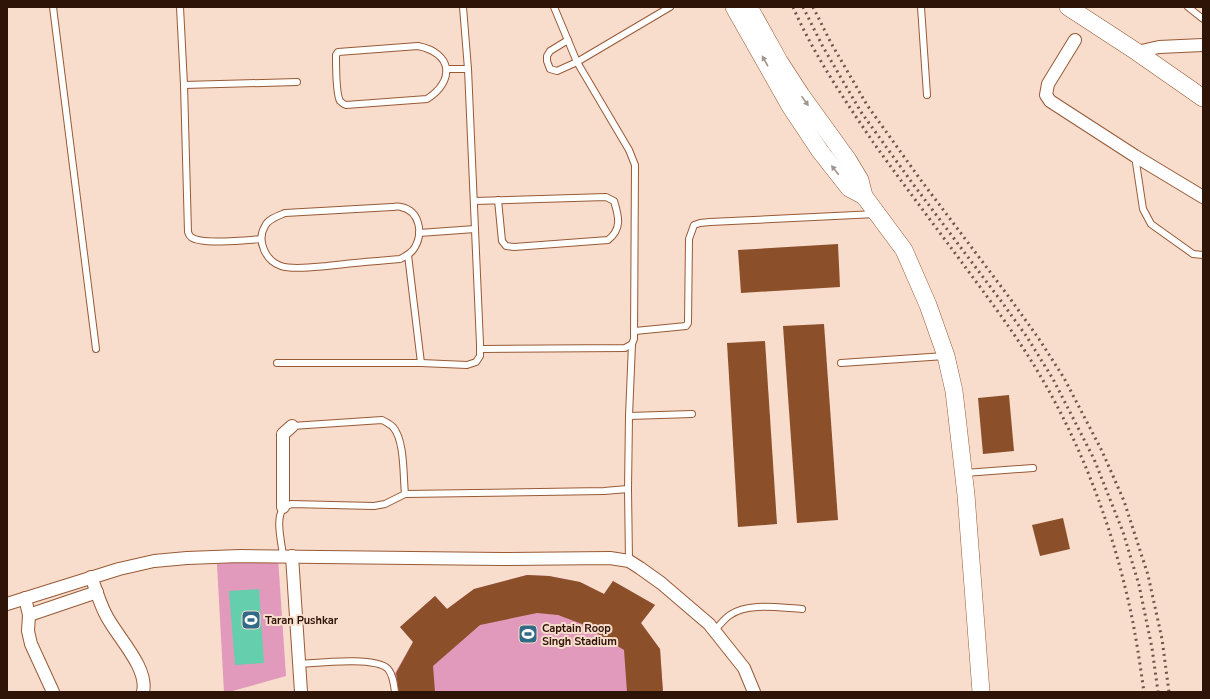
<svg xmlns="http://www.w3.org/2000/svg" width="1210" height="699" viewBox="0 0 1210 699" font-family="'Nunito Sans',sans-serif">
<rect width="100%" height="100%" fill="#f8dccc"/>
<!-- green -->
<g fill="#e19abb">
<polygon points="278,558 286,676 229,692 224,692 217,564"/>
<polygon points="527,575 549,576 580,582 604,594 613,581 655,605 641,623 660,649 663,692 398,692 395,673 413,642 400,627 435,596 447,609 474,589"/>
</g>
<!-- water -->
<polygon fill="#65cead" points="259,589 264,663 235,665 229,591"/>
<!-- building -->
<g fill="#8b4f2a">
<polygon points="838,244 840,287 741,293 738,250"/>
<polygon points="824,324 838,520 797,523 783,326"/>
<polygon points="765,341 777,524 738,527 727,343"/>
<polygon points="1009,395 1014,451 983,454 978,398"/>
<polygon points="1063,518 1070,549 1040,556 1032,525"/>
<polygon points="527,575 549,576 580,582 604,594 613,581 655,605 641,623 660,649 663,692 627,692 624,650 582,624 558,615 537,613 480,625 433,666 435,692 399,692 396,673 413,642 400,627 435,596 447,609 474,589"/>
</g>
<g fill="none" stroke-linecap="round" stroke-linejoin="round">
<!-- lane casing -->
<g stroke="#985a36" stroke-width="8">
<g id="lane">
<polyline points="53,7 96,349"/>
<path d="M180 7 184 85 188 232C189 234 189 236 191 237 200 245 248 240 261 239"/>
<polyline points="921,7 927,95"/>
<polyline points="1188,7 1203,19"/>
<polyline points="568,40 550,51 547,56 547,61 550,69 557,71 577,62 670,7"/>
<path d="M418 46C453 53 455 81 427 99L346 105C343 104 342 103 340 101 336 94 336 64 336 55L338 52Z"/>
<polyline points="447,69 468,69"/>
<polyline points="184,85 297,82"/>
<polyline points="1135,156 1143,209 1151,224 1193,254 1203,255"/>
<path d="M474 201 606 197 614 201C619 217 622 229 608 240L514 247 506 246 502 241 498 200"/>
<path d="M392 207C395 207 398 206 401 207 420 211 423 233 415 247 412 253 406 256 400 259 376 261 352 263 327 266 315 267 292 270 281 266 266 261 256 241 265 226 268 219 278 216 285 213Z"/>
<polyline points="419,233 475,229"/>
<polyline points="408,255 421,363"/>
<polyline points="635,331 686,326 688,323 689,239 694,225 700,223 710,222 876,214"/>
<polyline points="481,349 625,348 632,344 634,339 635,165 629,150 577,62 554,7"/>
<polyline points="277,363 421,363 467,365 476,362 480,356 480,344 468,69 463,7"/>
<polyline points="841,363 945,356"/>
<polyline points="629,416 632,344"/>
<path d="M292 426 382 420C386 422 390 424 393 427 405 441 403 476 405 494"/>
<polyline points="965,473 1033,468"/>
<path d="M283 556C282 544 275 519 283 509 285 506 288 506 291 504L374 506 385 504 405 494 604 491 628 489"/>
<polyline points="629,561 628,489 629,416 692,414"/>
<path d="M714 631C719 626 724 619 730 615 748 602 781 608 802 609"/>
<path d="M299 664C317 663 376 656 388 669 393 675 394 684 395 692"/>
</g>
</g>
<!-- street casing -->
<g stroke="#985a36" stroke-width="14">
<g id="street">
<polyline points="1075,40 1048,84 1046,95 1050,101 1135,156 1203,197"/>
<polyline points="1137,52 1159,47 1203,45"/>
<polyline points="283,507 283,434 292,426"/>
<polyline points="292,556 301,692"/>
<path d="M91 577C96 589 99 601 105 613 115 635 149 667 143 692"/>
<polyline points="25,598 29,615 28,631 31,644 53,692"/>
<polyline points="7,604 119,569 154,561 187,558 240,556 502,559 610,558 629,561 640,568 661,583 709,624 744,668 754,692"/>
<polyline points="29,615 97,592"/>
</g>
</g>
<!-- secondary casing -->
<g stroke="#985a36" stroke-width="18">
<g id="secondary">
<polyline points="734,7 790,106 820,151 849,188 864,196"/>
<polyline points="749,7 779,61 801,95 848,160 860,180 864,196 904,250 928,305 946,356 954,391 966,495 981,692"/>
<polyline points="1068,7 1137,52 1203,98"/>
</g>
</g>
<!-- lane -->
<use href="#lane" stroke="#fff" stroke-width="6"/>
<!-- street -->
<use href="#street" stroke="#fff" stroke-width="12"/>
<!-- secondary -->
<use href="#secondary" stroke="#fff" stroke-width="17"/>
<!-- rail -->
<g stroke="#705648" stroke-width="3" stroke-dasharray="2 4" stroke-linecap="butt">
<path d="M793 7C814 55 844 99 873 142 903 184 935 226 966 268 994 306 1022 343 1045 384 1081 447 1108 517 1125 587 1134 622 1139 657 1144 692"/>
<polyline points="803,7 823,47 861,112 913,184 1001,301 1027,337 1053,379 1094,459 1123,532 1139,585 1152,648 1158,692"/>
<polyline points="813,7 831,43 867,105 920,179 1009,297 1039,339 1064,378 1102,451 1124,501 1148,575 1162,639 1169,692"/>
</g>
</g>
<!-- one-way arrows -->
<defs><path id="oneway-solid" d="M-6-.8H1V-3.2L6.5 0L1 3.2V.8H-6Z"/></defs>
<g fill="#a0958f">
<use href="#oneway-solid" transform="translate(765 61) rotate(-119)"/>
<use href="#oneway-solid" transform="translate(805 101) rotate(54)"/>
<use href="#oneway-solid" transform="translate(835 170) rotate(-128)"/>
</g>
<!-- icons -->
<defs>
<g id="stadium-square" transform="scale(1)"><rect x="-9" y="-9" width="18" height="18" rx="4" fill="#326b85" stroke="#f8dccc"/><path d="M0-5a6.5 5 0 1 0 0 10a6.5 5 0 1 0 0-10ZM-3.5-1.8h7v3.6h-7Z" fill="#fff"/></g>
</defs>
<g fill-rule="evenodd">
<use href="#stadium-square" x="251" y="620"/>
<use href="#stadium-square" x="528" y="634"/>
</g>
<g text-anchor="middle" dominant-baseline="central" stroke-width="4" stroke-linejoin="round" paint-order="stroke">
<!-- poi labels -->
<g font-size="11" font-weight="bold" fill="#2d1406" stroke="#f8dccc" text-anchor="start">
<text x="265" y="620">Taran Pushkar</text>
<text x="542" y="628">Captain Roop<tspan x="542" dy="13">Singh Stadium</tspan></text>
</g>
</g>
<!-- border -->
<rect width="1210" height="699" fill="none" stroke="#2d1406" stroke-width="16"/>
</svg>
